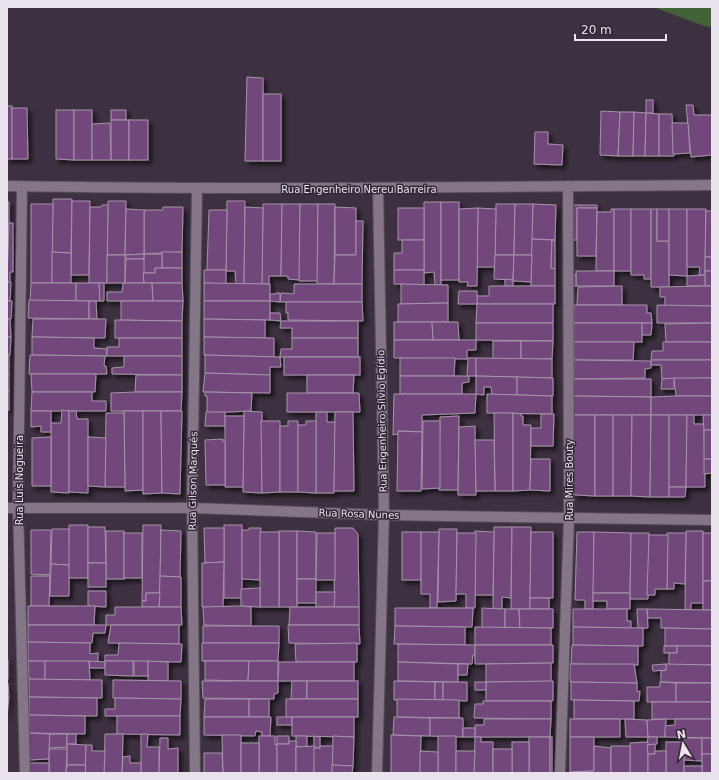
<svg xmlns="http://www.w3.org/2000/svg" width="719" height="780" viewBox="0 0 719 780" font-family="'DejaVu Sans',sans-serif">
<defs>
<filter id="shadow"><feDropShadow dx="3.5" dy="3.5" stdDeviation="2" flood-color="#0009"/></filter>
</defs>
<rect width="100%" height="100%" fill="#3d3040"/>
<!-- green -->
<polygon fill="#426238" points="653,7 712,7 712,27 704,26"/>
<!-- building -->
<g fill="#71477b" stroke="#a595a8" filter="url(#shadow)">
<polygon points="247,77 263,78 263,161 245,161"/>
<rect x="263" y="94" width="18" height="67"/>
<rect x="646" y="100" width="7" height="13"/>
<polygon points="686,105 693,105 694,115 712,115 712,155 691,157"/>
<rect x="7" y="106" width="5" height="53"/>
<polygon points="12,108 27,108 28,159 12,159"/>
<polygon points="56,110 74,110 74,160 56,159"/>
<rect x="74" y="110" width="18" height="50"/>
<rect x="111" y="110" width="15" height="10"/>
<polygon points="601,111 620,112 618,156 600,155"/>
<polygon points="620,112 634,112 633,156 618,156"/>
<polygon points="634,112 646,113 645,156 633,156"/>
<polygon points="646,113 659,114 659,156 645,156"/>
<polygon points="659,114 672,114 674,156 659,156"/>
<rect x="111" y="120" width="18" height="40"/>
<rect x="129" y="120" width="19" height="40"/>
<polygon points="110,123 111,160 92,160 92,124"/>
<polygon points="672,123 688,123 690,153 673,154"/>
<polygon points="535,132 548,132 548,144 563,145 562,165 534,164"/>
<polygon points="53,199 72,199 71,253 52,252"/>
<polygon points="72,201 90,201 89,275 71,275"/>
<polygon points="108,201 126,201 125,255 107,255"/>
<polygon points="227,201 245,201 244,284 236,284 235,271 226,271"/>
<rect x="7" y="202" width="2" height="50"/>
<polygon points="424,202 441,202 441,285 435,285 434,272 424,273"/>
<rect x="441" y="202" width="18" height="78"/>
<polygon points="31,204 53,204 52,283 31,283"/>
<polygon points="263,204 282,204 281,276 269,276 269,284 262,284"/>
<polygon points="282,204 300,204 300,280 288,279 288,276 281,276"/>
<polygon points="300,204 318,204 318,281 299,281"/>
<polygon points="318,204 335,204 334,284 317,284"/>
<polygon points="496,204 515,204 514,255 495,255"/>
<polygon points="515,204 533,204 532,255 514,255"/>
<polygon points="533,204 556,205 555,240 532,239"/>
<polygon points="102,205 108,205 107,283 89,283 90,207 101,207"/>
<polygon points="573,205 597,205 597,208 577,208 577,240 573,240"/>
<polygon points="163,207 183,207 182,252 144,254 144,210 163,210"/>
<polygon points="245,207 263,208 262,284 244,284"/>
<polygon points="335,207 356,208 356,255 335,255"/>
<rect x="398" y="208" width="26" height="32"/>
<polygon points="478,208 496,209 495,267 477,267"/>
<polygon points="478,208 477,286 467,286 468,282 459,282 459,209"/>
<polygon points="577,208 597,208 596,256 577,256"/>
<polygon points="126,209 144,210 144,254 125,255"/>
<polygon points="611,209 614,209 614,271 596,271 597,212 611,212"/>
<rect x="614" y="209" width="17" height="62"/>
<polygon points="631,209 651,209 651,279 644,279 644,275 631,275"/>
<polygon points="651,209 657,209 657,241 669,241 669,287 651,287"/>
<rect x="657" y="209" width="12" height="32"/>
<polygon points="669,209 687,209 687,276 669,275"/>
<polygon points="687,209 706,209 705,275 699,275 700,267 687,267"/>
<polygon points="209,210 227,210 226,270 207,270"/>
<polygon points="706,211 712,211 712,257 705,257"/>
<polygon points="356,221 363,221 362,284 334,284 335,255 356,255"/>
<polygon points="9,223 13,223 13,272 10,272 10,282 7,282"/>
<polygon points="532,239 552,240 551,268 555,269 555,286 531,286"/>
<polygon points="402,240 424,240 424,270 394,270 394,253 402,253"/>
<polygon points="552,240 555,240 555,269 551,268"/>
<polygon points="52,252 71,253 71,283 52,283"/>
<rect x="162" y="252" width="20" height="16"/>
<polygon points="144,254 162,254 162,268 155,268 155,273 143,273"/>
<polygon points="144,254 144,259 126,259 125,255"/>
<rect x="107" y="255" width="18" height="28"/>
<polygon points="495,255 514,255 513,280 494,279"/>
<polygon points="514,255 532,255 531,282 513,281"/>
<rect x="705" y="257" width="7" height="14"/>
<polygon points="126,259 144,259 144,283 125,283"/>
<polygon points="155,268 182,268 182,283 144,283 143,273 155,273"/>
<polygon points="204,270 226,270 226,284 204,283"/>
<polygon points="394,270 424,270 424,285 394,284"/>
<rect x="576" y="271" width="38" height="15"/>
<rect x="705" y="271" width="7" height="15"/>
<polygon points="572,275 576,275 576,286 572,287"/>
<polygon points="705,275 705,286 687,286 687,276"/>
<polygon points="505,279 513,280 513,286 505,286"/>
<polygon points="7,282 11,282 10,301 7,301"/>
<polygon points="31,283 76,283 76,301 30,301"/>
<polygon points="76,283 99,283 100,301 76,301"/>
<polygon points="99,283 104,283 104,301 100,301"/>
<polygon points="123,283 152,283 153,301 107,301 107,292 122,292"/>
<polygon points="152,283 182,283 183,301 153,301"/>
<polygon points="204,283 270,284 270,301 204,301"/>
<polygon points="294,284 362,284 362,302 280,302 281,293 294,294"/>
<polygon points="401,284 448,285 448,303 401,304"/>
<polygon points="489,286 555,286 555,304 477,304 477,296 489,296"/>
<polygon points="622,286 622,305 577,305 578,287"/>
<polygon points="705,286 712,286 712,306 665,306 665,297 660,297 660,287"/>
<polygon points="459,291 477,291 477,304 458,304"/>
<polygon points="276,293 280,293 280,302 270,301 270,294 276,294"/>
<polygon points="29,300 89,301 89,319 28,318"/>
<polygon points="7,301 12,301 11,319 7,319"/>
<polygon points="89,301 96,301 97,319 89,319"/>
<polygon points="121,301 183,301 182,321 121,320"/>
<polygon points="204,301 270,301 270,320 204,319"/>
<polygon points="286,302 362,302 363,321 288,320 288,313 286,313"/>
<polygon points="448,303 448,322 398,322 398,304"/>
<polygon points="477,304 553,304 553,323 476,323"/>
<polygon points="574,305 647,305 647,313 651,313 652,323 574,323"/>
<polygon points="657,305 712,306 712,323 657,323"/>
<polygon points="270,313 280,313 281,321 270,320"/>
<polygon points="7,319 10,319 11,337 7,337"/>
<polygon points="33,319 106,319 105,338 32,337"/>
<polygon points="204,319 265,320 265,338 204,337"/>
<polygon points="115,320 182,321 182,338 115,338"/>
<polygon points="281,321 358,321 358,338 292,338 292,328 280,328"/>
<polygon points="394,322 432,322 433,340 394,340"/>
<polygon points="432,322 458,322 459,340 433,340"/>
<polygon points="476,323 553,323 553,341 476,340"/>
<rect x="574" y="323" width="68" height="19"/>
<polygon points="642,323 652,323 651,335 642,335"/>
<polygon points="712,323 712,342 666,342 665,324"/>
<polygon points="7,337 11,337 10,355 7,355"/>
<polygon points="32,337 94,338 94,348 107,349 107,356 32,355"/>
<polygon points="204,337 274,338 274,357 204,355"/>
<polygon points="119,338 182,338 182,356 107,356 107,347 119,347"/>
<polygon points="292,338 358,338 358,357 280,357 281,349 292,349"/>
<polygon points="394,340 476,340 476,350 467,350 467,359 394,358"/>
<rect x="493" y="341" width="28" height="18"/>
<polygon points="521,341 553,341 552,359 521,359"/>
<polygon points="574,342 634,342 633,360 574,360"/>
<polygon points="663,342 712,342 712,360 651,360 652,351 663,351"/>
<rect x="7" y="355" width="2" height="19"/>
<polygon points="30,355 105,356 104,366 106,366 107,374 29,374"/>
<polygon points="205,355 280,357 281,367 270,367 270,375 205,373"/>
<polygon points="124,356 182,356 182,375 112,374 112,368 124,367"/>
<rect x="284" y="357" width="76" height="18"/>
<polygon points="400,358 455,358 454,376 400,376"/>
<polygon points="468,358 476,358 476,376 467,376"/>
<polygon points="476,358 552,359 552,378 476,376"/>
<polygon points="574,360 651,361 651,368 645,369 645,378 574,379"/>
<polygon points="651,360 712,360 712,378 662,379 661,365 651,365"/>
<polygon points="205,373 270,375 270,393 203,392"/>
<rect x="7" y="374" width="2" height="17"/>
<polygon points="31,374 96,374 95,392 32,392"/>
<polygon points="136,375 182,375 182,392 135,392"/>
<polygon points="307,375 354,375 353,393 307,393"/>
<polygon points="400,376 467,376 469,377 469,382 462,383 462,394 400,394"/>
<polygon points="476,376 517,377 517,395 492,395 491,387 484,387 484,395 476,394"/>
<polygon points="517,377 553,378 553,396 517,395"/>
<polygon points="674,378 712,378 712,396 676,396"/>
<polygon points="674,378 674,389 661,389 662,379"/>
<polygon points="574,379 651,379 651,397 573,396"/>
<rect x="7" y="391" width="2" height="19"/>
<polygon points="32,392 92,392 92,401 106,401 106,411 31,411"/>
<polygon points="135,392 182,392 181,411 111,411 111,393"/>
<polygon points="205,392 252,393 251,411 207,413 207,396 205,396"/>
<polygon points="287,393 359,393 360,412 287,412"/>
<polygon points="394,394 476,394 475,413 422,415 422,432 398,431 398,434 393,435"/>
<polygon points="487,394 552,396 552,414 487,413"/>
<polygon points="573,396 651,397 651,415 573,415"/>
<polygon points="676,396 712,396 712,415 651,415 651,397"/>
<polygon points="62,410 69,411 69,493 51,492 51,423 61,423"/>
<polygon points="31,411 51,411 51,432 41,432 41,426 31,427"/>
<polygon points="69,411 76,411 77,419 88,419 88,493 69,492"/>
<polygon points="124,411 143,411 143,490 125,491"/>
<polygon points="143,411 161,411 162,493 143,494"/>
<polygon points="161,411 182,411 180,494 162,493"/>
<polygon points="244,411 262,412 262,493 243,492"/>
<polygon points="206,412 225,412 225,426 205,426"/>
<polygon points="316,412 327,412 327,422 335,422 334,493 316,493"/>
<polygon points="335,412 353,412 354,491 334,491"/>
<polygon points="106,413 124,413 125,487 105,487"/>
<polygon points="494,413 513,413 513,491 495,491"/>
<polygon points="513,413 521,414 521,416 523,416 523,425 531,425 530,490 513,491"/>
<polygon points="541,414 554,414 553,446 531,446 531,428 541,428"/>
<polygon points="573,415 595,415 595,496 575,495 572,488"/>
<rect x="595" y="415" width="18" height="81"/>
<polygon points="613,415 632,415 631,496 613,496"/>
<polygon points="632,415 651,415 650,497 631,496"/>
<polygon points="651,415 669,415 669,497 650,497"/>
<polygon points="669,415 687,415 686,487 669,487"/>
<polygon points="687,415 694,415 694,424 704,424 705,487 686,487"/>
<polygon points="703,415 712,415 712,430 704,430"/>
<polygon points="225,416 244,416 243,487 225,487"/>
<polygon points="459,416 458,490 439,490 440,417"/>
<polygon points="261,421 280,421 280,492 262,493"/>
<polygon points="288,421 298,421 298,492 280,492 280,426 288,426"/>
<polygon points="306,421 316,421 316,493 298,492 298,425 306,425"/>
<polygon points="423,421 440,421 440,488 422,489"/>
<polygon points="475,426 476,495 458,495 459,427"/>
<rect x="704" y="430" width="8" height="29"/>
<polygon points="398,431 422,432 421,491 397,491"/>
<polygon points="51,437 51,486 32,486 32,438"/>
<polygon points="88,437 106,438 105,487 88,486"/>
<polygon points="223,439 223,442 225,442 225,485 206,485 205,440"/>
<polygon points="475,440 494,440 495,491 476,491"/>
<polygon points="531,459 550,459 550,491 530,490"/>
<polygon points="704,459 712,459 712,473 704,474"/>
<polygon points="669,487 686,487 685,497 669,497"/>
<polygon points="69,525 88,525 88,578 68,578"/>
<polygon points="143,525 161,525 160,593 146,593 146,601 142,601"/>
<rect x="224" y="525" width="18" height="73"/>
<polygon points="88,527 105,527 106,563 88,563"/>
<polygon points="494,527 512,527 511,598 502,597 502,609 493,608"/>
<polygon points="512,527 531,527 530,609 511,609"/>
<polygon points="204,528 224,528 224,562 205,563"/>
<polygon points="249,528 261,528 260,580 242,579 242,530 249,530"/>
<polygon points="335,528 353,528 358,534 359,607 334,607"/>
<polygon points="52,529 69,529 69,565 51,564"/>
<polygon points="439,529 457,529 456,601 438,602"/>
<polygon points="31,530 51,530 50,575 31,574"/>
<polygon points="161,530 181,531 180,577 160,576"/>
<rect x="106" y="531" width="18" height="48"/>
<rect x="279" y="531" width="18" height="76"/>
<polygon points="297,531 316,532 316,579 297,579"/>
<polygon points="475,531 494,532 493,595 475,595"/>
<polygon points="686,531 703,531 703,603 691,603 691,610 685,609"/>
<rect x="260" y="532" width="19" height="75"/>
<rect x="402" y="532" width="19" height="48"/>
<polygon points="421,532 439,532 437,608 430,608 430,594 421,594"/>
<polygon points="531,532 553,532 553,598 530,598"/>
<polygon points="577,532 594,532 593,609 585,609 585,600 575,600"/>
<polygon points="594,532 631,533 630,593 593,593"/>
<rect x="124" y="533" width="18" height="45"/>
<polygon points="317,533 335,533 335,580 316,580"/>
<polygon points="457,533 476,533 475,608 466,608 466,594 456,594"/>
<polygon points="631,533 649,533 648,599 630,599"/>
<polygon points="667,533 686,533 685,584 674,583 674,589 667,589"/>
<rect x="703" y="533" width="9" height="48"/>
<polygon points="649,535 668,535 667,589 655,589 655,595 647,595"/>
<polygon points="224,562 223,607 202,607 202,563"/>
<rect x="88" y="563" width="18" height="24"/>
<polygon points="51,564 69,565 69,596 50,596"/>
<polygon points="31,576 50,576 49,606 31,606"/>
<polygon points="160,576 181,577 181,607 159,607"/>
<rect x="297" y="579" width="19" height="24"/>
<rect x="703" y="581" width="9" height="29"/>
<polygon points="260,588 260,607 241,606 241,589"/>
<polygon points="88,591 106,591 106,607 88,606"/>
<polygon points="316,592 335,592 334,607 316,607"/>
<polygon points="146,593 160,593 159,607 142,607 142,601 146,601"/>
<polygon points="593,593 630,593 630,609 607,609 607,601 593,601"/>
<rect x="530" y="598" width="19" height="11"/>
<polygon points="28,606 95,606 94,625 28,625"/>
<polygon points="241,606 251,607 251,626 204,625 203,607"/>
<polygon points="115,607 181,607 182,625 106,625 106,615 115,615"/>
<polygon points="290,607 359,607 359,625 289,625"/>
<polygon points="395,608 473,608 472,627 395,626"/>
<polygon points="482,608 505,609 505,628 482,628"/>
<polygon points="505,609 519,609 520,628 505,628"/>
<polygon points="519,609 553,609 553,628 520,628"/>
<polygon points="573,609 627,609 627,621 631,621 631,628 573,627"/>
<polygon points="637,609 647,609 648,628 638,628"/>
<polygon points="647,609 712,610 712,629 661,628 661,618 648,618"/>
<polygon points="28,625 106,625 105,633 93,633 92,643 28,642"/>
<polygon points="111,625 179,625 179,644 108,643"/>
<polygon points="288,625 359,625 360,644 289,643"/>
<rect x="203" y="626" width="76" height="17"/>
<polygon points="395,626 465,627 465,645 394,644"/>
<polygon points="475,627 551,628 551,645 475,645"/>
<polygon points="573,627 643,628 643,646 573,645"/>
<polygon points="665,628 712,629 712,646 665,646"/>
<polygon points="28,642 90,643 90,654 98,653 98,662 28,661"/>
<polygon points="119,643 182,644 181,662 105,661 105,655 118,655"/>
<polygon points="202,643 279,643 278,661 202,661"/>
<polygon points="357,643 357,662 296,662 295,644"/>
<polygon points="398,644 475,645 475,655 473,655 472,664 398,662"/>
<polygon points="475,645 553,645 553,663 475,664"/>
<polygon points="572,645 638,646 638,665 571,664"/>
<rect x="664" y="646" width="13" height="7"/>
<polygon points="677,646 712,646 712,665 669,665 669,653 677,653"/>
<rect x="7" y="660" width="1" height="19"/>
<polygon points="28,661 45,661 45,680 29,679"/>
<polygon points="45,661 89,661 90,680 45,680"/>
<polygon points="89,661 105,662 105,668 90,668"/>
<polygon points="105,661 133,661 133,676 105,675"/>
<rect x="134" y="661" width="14" height="15"/>
<polygon points="148,661 168,662 168,681 148,681"/>
<polygon points="205,661 249,661 248,681 205,680"/>
<polygon points="249,661 278,661 278,681 248,681"/>
<polygon points="279,662 354,662 354,681 278,681"/>
<polygon points="398,662 458,664 458,682 398,681"/>
<polygon points="551,663 551,682 486,682 486,664"/>
<polygon points="458,664 468,664 467,675 458,675"/>
<polygon points="570,664 634,664 637,683 570,682"/>
<polygon points="666,664 712,665 712,683 661,682 661,671 666,670"/>
<polygon points="666,664 666,670 653,671 652,665"/>
<polygon points="29,679 102,680 102,698 29,697"/>
<polygon points="113,680 181,681 181,699 113,698"/>
<polygon points="202,681 278,681 278,693 274,694 274,699 203,698"/>
<polygon points="292,681 307,681 307,699 291,699"/>
<rect x="307" y="681" width="51" height="18"/>
<polygon points="394,681 435,682 435,700 394,700"/>
<polygon points="553,681 553,701 486,701 486,682"/>
<rect x="435" y="682" width="8" height="18"/>
<polygon points="443,682 467,682 467,701 443,700"/>
<rect x="475" y="682" width="11" height="8"/>
<polygon points="571,682 637,683 637,692 640,691 639,701 571,700"/>
<polygon points="660,682 676,683 676,702 647,702 647,687 660,687"/>
<polygon points="7,683 8,683 9,697 7,697"/>
<rect x="676" y="683" width="36" height="19"/>
<polygon points="7,697 9,697 7,716"/>
<polygon points="29,697 97,698 97,716 29,715"/>
<polygon points="115,698 181,699 180,716 105,716 105,709 115,709"/>
<polygon points="205,699 249,699 249,717 204,717"/>
<rect x="249" y="699" width="20" height="18"/>
<rect x="286" y="699" width="72" height="18"/>
<polygon points="397,699 459,700 459,718 397,717"/>
<polygon points="574,700 634,701 634,719 574,719"/>
<polygon points="483,701 551,701 551,719 474,718 475,704 483,704"/>
<rect x="652" y="702" width="60" height="17"/>
<polygon points="29,715 85,716 85,734 29,733"/>
<polygon points="117,716 180,716 180,735 117,734"/>
<polygon points="204,717 271,717 270,736 262,736 262,732 256,731 255,736 204,735"/>
<rect x="277" y="717" width="15" height="8"/>
<polygon points="292,717 354,717 354,737 292,736"/>
<polygon points="394,717 430,718 430,736 393,735"/>
<polygon points="430,718 463,718 463,737 430,736"/>
<polygon points="484,719 551,719 550,737 475,737 475,725 484,725"/>
<rect x="570" y="719" width="50" height="18"/>
<polygon points="625,719 647,720 648,737 626,737"/>
<polygon points="666,719 665,737 648,737 647,720"/>
<polygon points="675,719 712,719 712,738 665,737 665,726 675,725"/>
<rect x="463" y="728" width="12" height="9"/>
<polygon points="29,733 50,734 49,759 29,760"/>
<polygon points="50,734 67,734 67,747 49,748"/>
<rect x="67" y="734" width="9" height="10"/>
<polygon points="105,734 123,734 122,773 104,773"/>
<polygon points="141,734 148,734 147,747 159,747 159,773 141,773"/>
<polygon points="222,735 241,735 241,773 223,773"/>
<polygon points="391,735 421,736 420,773 391,773"/>
<polygon points="259,736 275,736 275,745 277,744 277,773 259,773"/>
<rect x="277" y="736" width="12" height="8"/>
<rect x="296" y="736" width="11" height="11"/>
<polygon points="314,736 320,737 320,748 314,748"/>
<polygon points="333,736 354,737 353,766 332,765"/>
<rect x="438" y="736" width="18" height="37"/>
<polygon points="475,737 481,737 481,742 493,742 493,773 474,773"/>
<rect x="529" y="737" width="21" height="36"/>
<rect x="550" y="737" width="2" height="36"/>
<polygon points="570,737 594,737 594,771 570,772"/>
<polygon points="648,737 657,737 657,744 647,745"/>
<polygon points="160,738 168,738 168,749 178,748 178,773 159,773"/>
<polygon points="684,738 702,738 702,761 684,760"/>
<rect x="702" y="738" width="10" height="16"/>
<polygon points="289,741 296,741 296,773 277,773 277,744 289,744"/>
<rect x="512" y="742" width="17" height="31"/>
<polygon points="648,742 648,773 630,773 630,743"/>
<rect x="666" y="742" width="18" height="31"/>
<rect x="241" y="743" width="18" height="30"/>
<polygon points="67,744 86,745 86,765 67,765"/>
<polygon points="655,744 655,754 648,754 647,745"/>
<polygon points="86,745 92,745 92,751 105,751 104,773 85,773"/>
<polygon points="315,746 314,773 296,773 296,747"/>
<polygon points="320,746 333,746 332,773 314,773 314,748 320,748"/>
<polygon points="594,746 611,748 611,773 573,773 573,772 594,771"/>
<rect x="611" y="746" width="19" height="27"/>
<polygon points="49,749 67,749 66,773 49,773"/>
<rect x="493" y="749" width="19" height="24"/>
<polygon points="420,751 438,752 438,773 420,773"/>
<polygon points="456,751 475,751 474,773 456,773"/>
<polygon points="655,751 666,751 666,773 648,773 648,754 655,754"/>
<polygon points="204,753 222,753 223,773 204,773"/>
<rect x="702" y="754" width="10" height="19"/>
<polygon points="130,756 130,763 141,763 141,773 122,773 123,757"/>
<polygon points="29,763 49,763 49,773 30,773"/>
<polygon points="67,765 86,765 85,773 66,773"/>
<polygon points="332,765 353,766 352,773 332,773"/>
<rect x="684" y="766" width="18" height="7"/>
</g>
<g fill="none" stroke-linecap="round" stroke-linejoin="round">
<!-- minor casing -->
<g stroke="#574d5a" stroke-width="12">
<g id="minor">
<path d="M7 186C242 190 477 187 712 185"/>
<polyline points="22,186 18,508 25,773"/>
<polyline points="7,508 192,508 384,515 712,520"/>
<polyline points="195,773 192,508 197,189"/>
<polyline points="377,773 384,515 378,189"/>
<polyline points="560,773 569,518 568,186"/>
</g>
</g>
<!-- minor -->
<use href="#minor" stroke="#847587" stroke-width="10"/>
</g>
<g text-anchor="middle" dominant-baseline="central" stroke-width="3" stroke-linejoin="round" paint-order="stroke">
<!-- street labels -->
<g font-size="10" fill="#eae2ec" stroke="#332636">
<text x="359" y="189">Rua Engenheiro Nereu Barreira</text>
<text transform="translate(382 421) rotate(-91)">Rua Engenheiro Sílvio Egídio</text>
<text transform="translate(19 480) rotate(-90)">Rua Luís Nogueira</text>
<text transform="translate(569 480) rotate(-90)">Rua Mires Bouty</text>
<text transform="translate(193 481) rotate(-89)">Rua Gilson Marquês</text>
<text transform="translate(359 514) rotate(2)">Rua Rosa Nunes</text>
</g>
</g>
<!-- border -->
<rect width="719" height="780" fill="none" stroke="#eae2ec" stroke-width="16"/>
<!-- north arrow -->
<g transform="translate(683 744) rotate(350)" stroke="#332636" stroke-width="3" paint-order="stroke">
<path d="M0-3L7 15L0 10L-7 15Z" fill="#eae2ec"/>
<text y="-6" font-size="11" font-weight="bold" text-anchor="middle" fill="#eae2ec">N</text>
</g>
<!-- scale -->
<path d="M575 34v6h91v-6" fill="none" stroke="#eae2ec" stroke-width="2"/>
<text x="581" y="34" font-size="12" fill="#eae2ec" stroke="#332636" stroke-width="3" paint-order="stroke">20 m</text>
</svg>
